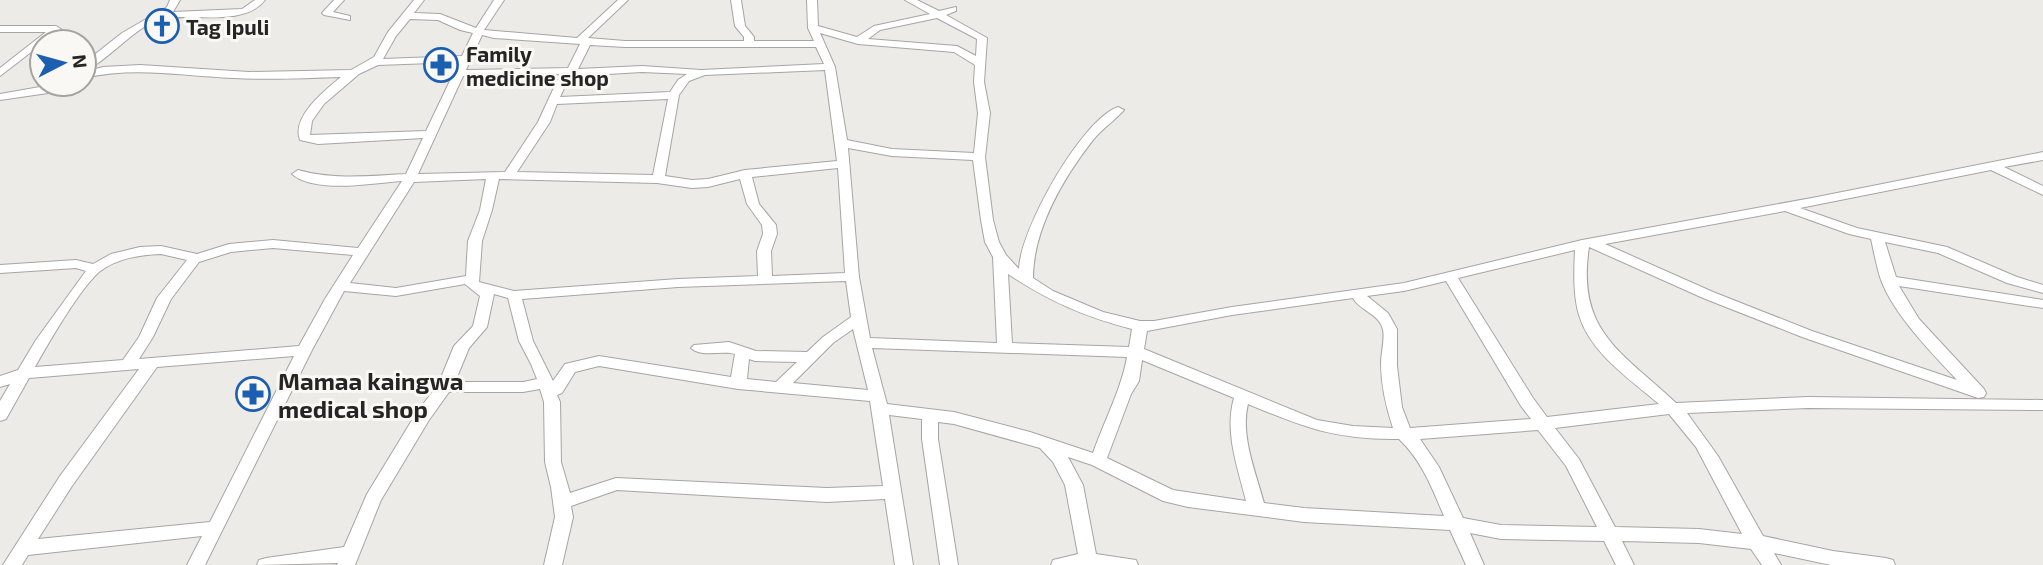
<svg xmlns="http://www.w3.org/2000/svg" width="2043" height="565" viewBox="0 0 2043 565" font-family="'Exo 2',sans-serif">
<rect width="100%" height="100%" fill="#edebe7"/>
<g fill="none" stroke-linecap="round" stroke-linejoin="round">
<!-- minor casing -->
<g stroke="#a7a5a2" stroke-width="2">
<g id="minor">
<path d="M170 0H180L173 12 242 9 255 0H265C245 26 196 14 166 18 139 21 108 62 84 71V63L122 33 167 7Z"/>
<polygon points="334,0 344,0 333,12 350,16 350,20 324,15 322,13"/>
<path d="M414 0H424L414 13 440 14 476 28 494 0H504L484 30 577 38 618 0H628L588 38 625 41H744V37L735 26 731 0H741L745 26 754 37V41H814L808 28 807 0H817L818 26 857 37 874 26 930 14 905 0H917L939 11 956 7V11L946 15 987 38 984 82 990 113 985 157 993 220 999 242 1006 255 1019 269C1020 230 1081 120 1118 107L1124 110C1114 121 1102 129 1093 140 1063 178 1033 230 1033 278L1053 291 1103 312 1140 321H1154L1232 307 1404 283 1582 240 1817 197 2043 152V160L2004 167 2043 186V195L1991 170 1800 208 1857 228 1947 247 2017 277 2043 285V293L2007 283 1938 253 1885 242 1896 277 2043 300V308L1899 286 1919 319 1984 389 1986 393 1984 397 1978 398 1802 337 1703 298 1589 247C1576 332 1622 352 1676 403L1808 397 2043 400V410L1808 408 1687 413 1718 456 1763 536 1833 551 1886 558 1893 560 1895 565H1831L1774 553 1781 565H1762L1751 549 1699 543 1622 541 1634 565H1616L1604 541 1501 539 1470 533 1484 565H1466L1450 530 1304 522 1188 507 1163 501 1092 465 1068 457 1083 485 1096 554 1136 560 1138 565H1051L1053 560 1078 554 1065 485 1053 462 1040 448 954 424 938 422V439L958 565H940L922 439V419L889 415 913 565H895L885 499 827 502 617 490 571 506 573 517 562 565H544L555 517 551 487 545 462 544 402 540 389 523 392H449L429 420 381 500 355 565H337L338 563 257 565 259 560 266 558 344 547 367 494 417 412 438 385 454 346 473 326 480 296 465 284 396 296 344 291 312 350 205 565H187L202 536 28 555 22 565H3L60 476 139 369 29 378 6 419 0 421V401L10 384 0 387V376L18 370 36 340 86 271 76 268 0 273V265L76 260 93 264 111 254 140 247 161 246 197 254 229 244 273 240 358 248 402 181C373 183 315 194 292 174L298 170C334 180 369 176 406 174L423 138 318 144 300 140C291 117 325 90 341 77 306 78 270 80 234 78 183 76 134 66 84 78V72L103 67 140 65 249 72 351 70 374 57 388 32ZM937 18 977 39 976 56 957 46 868 39 880 30ZM410 19 438 20 460 30 473 33 462 56 383 59 396 36ZM820 33 858 44 954 52 975 65 974 82 978 113 974 153 892 149 847 140 835 67ZM482 35 494 38 580 44 568 68 466 70ZM590 45 625 47H816L824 64 701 70 642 66 578 69ZM459 62 426 131 310 135 312 121 324 104 359 74 378 65ZM825 70 837 161 745 170 708 179 692 180 665 176 679 95 689 81 705 75ZM642 72 687 74 678 80 670 92 560 97 567 82 573 76ZM563 74 557 81 538 122 505 172 418 174 463 76ZM668 99 653 175 517 172 550 122 557 104ZM848 148 892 156 973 160 981 220 985 242 993 257 997 343 870 338 859 277ZM838 168 845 273 772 276 771 251 777 234 776 225 759 204 752 177ZM486 179 480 210 468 241 466 276 396 288 350 283 414 182ZM499 179 657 183 692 188 708 187 740 179 747 204 762 225 763 234 757 251 758 276 678 279 514 291 479 282 482 241 492 210ZM1785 211 1849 234 1871 239C1874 252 1877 269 1881 280 1894 315 1932 353 1957 380L1812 331 1713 292 1605 244ZM273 248 353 255 325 299 299 346 139 359 153 337 171 299 199 262 231 252ZM1575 250C1574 271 1573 295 1579 315 1590 353 1631 380 1659 404L1547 417 1533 398 1458 278ZM161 254 187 260 157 298 139 337 123 360 35 367C49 342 79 290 99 272 117 258 139 255 161 254ZM1008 274C1051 302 1083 316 1132 329L1129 347 1012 343ZM846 281 851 317 823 337 807 352 756 351 729 342 694 345 691 348C702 358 721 350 735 354L731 377 599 356 565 364 553 381 533 341 522 299 678 287ZM1446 281 1521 406 1531 419 1410 428 1402 407 1397 366V329L1388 313 1367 296 1404 291ZM494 294 508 298 519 341 531 364 537 379 523 382H455L469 348 487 327ZM1353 298C1360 311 1380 314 1383 330 1385 340 1381 353 1381 363 1381 385 1386 407 1393 428L1353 426 1317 420 1144 349 1147 331 1232 315ZM853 329 868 390 793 383 833 343ZM872 348 1127 357C1122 387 1104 422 1093 453L1030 432 954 412 887 404ZM294 356 210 522 38 539 72 486 157 367ZM749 359 755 361 797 362 776 382 747 379ZM1142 360 1234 398C1224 432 1238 468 1246 501L1173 490 1107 458 1131 394 1139 381ZM599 366 738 389 870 401 883 486 827 488 616 478 570 493 561 462 560 402 557 395 562 393 575 372ZM1248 404C1305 428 1337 440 1399 439 1422 461 1432 488 1444 516L1304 508 1264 503C1256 473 1240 435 1248 404ZM1669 414 1696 447 1742 534 1699 529 1615 527 1579 459 1555 428ZM1538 430 1566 466 1597 527 1501 525 1463 518 1439 467 1420 439Z"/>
<polygon points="0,26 56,26 61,29 0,76 0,68 46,32 0,32"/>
<polygon points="57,84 71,84 55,92 0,100 0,94"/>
</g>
</g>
<!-- minor -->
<use href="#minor" fill="#fff" fill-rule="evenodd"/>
</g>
<!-- icons -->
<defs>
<g id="church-ring" transform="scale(1.75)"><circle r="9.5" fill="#faf8f5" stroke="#1c5fb0" stroke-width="1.5"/><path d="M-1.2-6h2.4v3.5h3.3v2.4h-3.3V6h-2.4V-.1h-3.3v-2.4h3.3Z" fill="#1c5fb0"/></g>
<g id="pharmacy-ring" transform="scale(1.75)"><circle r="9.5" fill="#faf8f5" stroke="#1c5fb0" stroke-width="1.5"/><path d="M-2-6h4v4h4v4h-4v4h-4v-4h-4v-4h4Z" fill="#1c5fb0"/></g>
</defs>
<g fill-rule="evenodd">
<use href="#church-ring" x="162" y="26"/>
<use href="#pharmacy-ring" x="441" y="65"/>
<use href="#pharmacy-ring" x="253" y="394"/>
</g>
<g text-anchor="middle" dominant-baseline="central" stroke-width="6" stroke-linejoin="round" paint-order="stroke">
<!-- far-poi labels -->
<g font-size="21" font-weight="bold" fill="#252523" stroke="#faf8f5" text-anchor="start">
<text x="186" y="26">Tag Ipuli</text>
<text x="466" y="53">Family<tspan x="466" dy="24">medicine shop</tspan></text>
</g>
<!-- poi labels -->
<g font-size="24" font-weight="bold" fill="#252523" stroke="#faf8f5" text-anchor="start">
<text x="278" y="380">Mamaa kaingwa<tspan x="278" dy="28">medical shop</tspan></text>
</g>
</g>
<!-- north arrow -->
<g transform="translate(63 63) rotate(84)"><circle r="33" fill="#faf8f5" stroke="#a5a4a1" stroke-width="2"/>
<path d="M0-5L12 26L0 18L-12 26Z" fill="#1c5fb0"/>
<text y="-10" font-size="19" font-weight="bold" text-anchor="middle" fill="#252523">N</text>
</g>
</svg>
